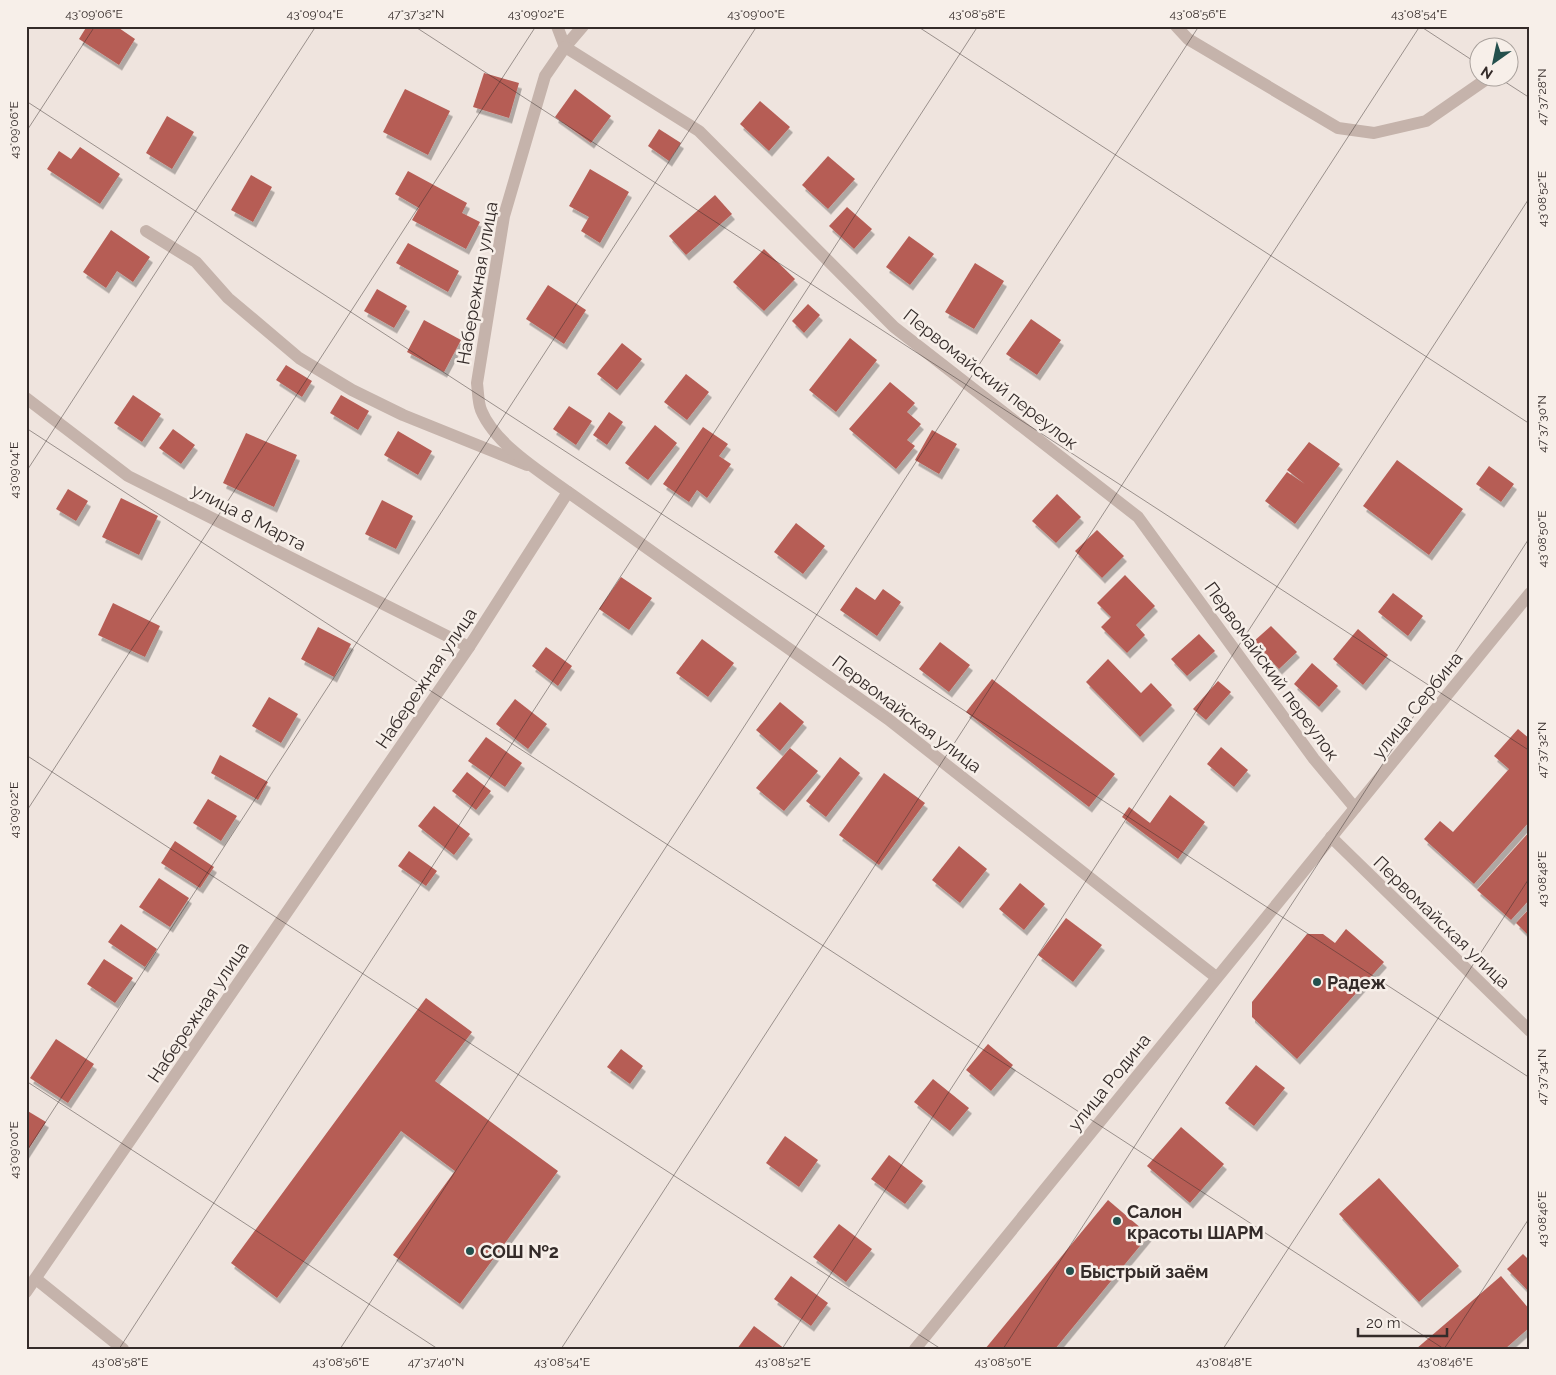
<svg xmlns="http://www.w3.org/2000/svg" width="1556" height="1375" viewBox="0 0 1556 1375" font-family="Raleway,sans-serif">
<defs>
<filter id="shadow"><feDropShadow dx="3" dy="5.5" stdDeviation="0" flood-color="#0004"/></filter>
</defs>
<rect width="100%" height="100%" fill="#efe4de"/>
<!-- building -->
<g fill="#b65d55" filter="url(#shadow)">
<polygon points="87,26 116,26 135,39 119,65 79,39"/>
<polygon points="484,73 519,83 509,118 473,107"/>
<polygon points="405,89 450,111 428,155 383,132"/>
<polygon points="575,89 611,116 591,143 555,117"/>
<polygon points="760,101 790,127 769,151 740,124"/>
<polygon points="167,116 194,132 172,169 146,153"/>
<polygon points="659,129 681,143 669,161 648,146"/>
<polygon points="80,147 120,174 100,204 47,169 59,151 71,159"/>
<polygon points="828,156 855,179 828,209 802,185"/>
<polygon points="590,169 629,192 600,243 581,231 589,217 569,206"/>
<polygon points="408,171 467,203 462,213 480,222 466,249 412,220 419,208 395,194"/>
<polygon points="251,175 272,187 253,222 231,210"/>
<polygon points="715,195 732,214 686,255 669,236"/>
<polygon points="847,207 872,229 854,249 829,226"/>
<polygon points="111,230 150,257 133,282 117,271 106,288 83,272"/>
<polygon points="909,236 934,254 910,285 886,267"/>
<polygon points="408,243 459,271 448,292 396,263"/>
<polygon points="764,249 795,279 764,311 733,282"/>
<polygon points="975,263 1004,281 974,329 945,312"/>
<polygon points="548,285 586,310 564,344 526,319"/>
<polygon points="377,289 407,306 394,328 364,311"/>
<polygon points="808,304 820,315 804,333 792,321"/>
<polygon points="1031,319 1061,340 1037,375 1006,354"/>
<polygon points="424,320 461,340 444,372 407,352"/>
<polygon points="850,338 877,360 836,412 809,390"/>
<polygon points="622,343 642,359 617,390 597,374"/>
<polygon points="286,365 312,381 302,397 276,380"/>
<polygon points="686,374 709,392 687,420 664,402"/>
<polygon points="890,382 915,403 907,412 921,424 907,440 915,446 896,469 849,429"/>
<polygon points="133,395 161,414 142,442 114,423"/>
<polygon points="341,395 369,411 358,430 330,413"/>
<polygon points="569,406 592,421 576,445 553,429"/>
<polygon points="609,412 623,422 607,445 593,435"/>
<polygon points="655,425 677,443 648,480 625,463"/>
<polygon points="703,427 728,444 719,456 731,464 707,498 697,490 689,502 663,484"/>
<polygon points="173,429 195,445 181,464 159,448"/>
<polygon points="932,430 957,444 939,474 915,460"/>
<polygon points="398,431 432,451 418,475 384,455"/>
<polygon points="246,433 297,455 274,507 223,483"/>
<polygon points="1309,442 1340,464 1295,524 1265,501 1287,472 1305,484 1287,470"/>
<polygon points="1397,460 1463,509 1429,555 1363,506"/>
<polygon points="1489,466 1514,484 1501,502 1476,484"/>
<polygon points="68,489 88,501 76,521 56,509"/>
<polygon points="1057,494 1081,517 1056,543 1032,521"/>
<polygon points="121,498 158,516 139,555 102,537"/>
<polygon points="382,500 413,516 396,549 365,534"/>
<polygon points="796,523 825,546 803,574 774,552"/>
<polygon points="1097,530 1124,556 1102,578 1075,551"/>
<polygon points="1125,575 1155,606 1136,625 1145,635 1127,653 1101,627 1111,617 1097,603"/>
<polygon points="621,577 652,598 629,630 599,609"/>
<polygon points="856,587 875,600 883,589 901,602 877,636 840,610"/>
<polygon points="1393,593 1423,616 1408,636 1378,612"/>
<polygon points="113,603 160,626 145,657 98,635"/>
<polygon points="1271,626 1297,652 1279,669 1253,642"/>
<polygon points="318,627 351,644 334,677 301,659"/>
<polygon points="1358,629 1388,655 1363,685 1333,659"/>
<polygon points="1199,634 1215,651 1187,676 1171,659"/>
<polygon points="702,639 734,663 708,697 676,673"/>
<polygon points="940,642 970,665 949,692 919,669"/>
<polygon points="546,647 572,666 558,686 532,666"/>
<polygon points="1108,659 1141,693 1151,683 1172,705 1140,737 1086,682"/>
<polygon points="1312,663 1338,686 1319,707 1294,684"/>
<polygon points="992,679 1115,774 1089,807 966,712"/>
<polygon points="1218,681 1231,692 1206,720 1193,709"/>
<polygon points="269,697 298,714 281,743 252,726"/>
<polygon points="515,699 547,724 528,749 496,724"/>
<polygon points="780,702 804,722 780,751 756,730"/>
<polygon points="1518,729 1530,739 1530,821 1474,884 1424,839 1440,821 1453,832 1509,769 1494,756"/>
<polygon points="486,737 522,763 505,787 468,761"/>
<polygon points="1221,747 1248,770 1234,787 1207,764"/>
<polygon points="790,748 818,771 784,811 756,788"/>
<polygon points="220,755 268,782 258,800 211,773"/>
<polygon points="840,757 860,773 826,817 806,801"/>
<polygon points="467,772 491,791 476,810 452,791"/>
<polygon points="884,773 925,803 879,865 839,835"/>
<polygon points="1170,795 1205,822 1178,859 1122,817 1129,807 1150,823"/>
<polygon points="208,799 237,816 221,841 193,823"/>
<polygon points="434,806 470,834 454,855 418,826"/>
<polygon points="1530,831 1530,899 1511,920 1477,890"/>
<polygon points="175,841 214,867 200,888 161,863"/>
<polygon points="959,846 987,869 960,903 932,880"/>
<polygon points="409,851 437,871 426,886 398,866"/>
<polygon points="159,878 189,898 170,927 139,907"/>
<polygon points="1020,883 1045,904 1024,930 999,909"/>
<polygon points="1530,908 1530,937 1516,923"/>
<polygon points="1066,918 1102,945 1073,982 1038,955"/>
<polygon points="121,924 157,949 145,967 108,942"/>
<polygon points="1346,929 1384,962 1297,1059 1252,1017 1252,1002 1307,934 1323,934 1335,943"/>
<polygon points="104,959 133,978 115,1003 87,984"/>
<polygon points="426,998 472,1032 435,1081 558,1171 460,1304 393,1255 455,1171 401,1131 277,1298 231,1263"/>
<polygon points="56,1039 94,1064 68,1103 30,1078"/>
<polygon points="988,1044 1013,1065 991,1091 966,1070"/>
<polygon points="621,1049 643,1066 630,1084 607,1067"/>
<polygon points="1256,1065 1285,1088 1254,1126 1225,1103"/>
<polygon points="933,1079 969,1108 950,1131 914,1102"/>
<polygon points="26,1110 46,1122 26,1153"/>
<polygon points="1181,1127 1224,1164 1190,1203 1147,1166"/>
<polygon points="785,1136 818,1160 799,1187 766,1163"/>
<polygon points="889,1155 923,1181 905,1204 871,1179"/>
<polygon points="1379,1178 1459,1266 1419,1302 1339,1214"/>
<polygon points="1108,1200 1149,1235 1055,1349 985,1349"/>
<polygon points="839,1224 872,1249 846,1282 813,1257"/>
<polygon points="1523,1254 1530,1261 1530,1293 1507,1269"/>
<polygon points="791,1276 828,1303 811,1326 774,1299"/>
<polygon points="1501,1276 1530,1310 1530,1327 1505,1349 1416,1349"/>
<polygon points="754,1326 785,1349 737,1349"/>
</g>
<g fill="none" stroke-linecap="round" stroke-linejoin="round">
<!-- service -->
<g stroke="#c5b3ab" stroke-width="12">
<polyline points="1176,26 1188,39 1338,128 1374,133 1426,121 1488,78"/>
<polyline points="565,47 583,26"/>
<polyline points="146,231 196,262 228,298 299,358 352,390 403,415 527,465"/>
</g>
<!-- minor -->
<g stroke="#c5b3ab" stroke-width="12">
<polyline points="557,26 565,47 699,131 894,327 1138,517 1314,759 1355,808"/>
<polyline points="26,398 128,476 469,647"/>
<polyline points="568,492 888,719 1216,977"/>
<polyline points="1331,837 1530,1031"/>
<polyline points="36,1279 123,1349"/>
<path d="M26 1292 469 647 568 492C539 471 495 444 481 410 478 402 478 391 477 383L504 216 545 76 565 47"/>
</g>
<!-- tertiary -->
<polyline stroke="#c5b3ab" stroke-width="12" points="915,1349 1530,593"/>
</g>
<!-- ticks -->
<path fill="none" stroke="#342b29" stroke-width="1" stroke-opacity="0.45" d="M414 26 1530 751M917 26 1530 424M1420 26 1478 64M1499 78 1530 98M26 101 1530 1078M26 132 95 26M26 428 1444 1349M26 472 316 26M26 755 941 1349M26 812 536 26M26 1081 438 1349M26 1152 757 26M119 1349 978 26M340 1349 1199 26M561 1349 1420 26M782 1349 1530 197M1003 1349 1530 537M1223 1349 1530 877M1444 1349 1530 1217"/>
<!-- markers -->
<g fill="#24504d" stroke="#f7efe9" stroke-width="2">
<circle cx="1317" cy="982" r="5"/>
<circle cx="1117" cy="1221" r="5"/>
<circle cx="470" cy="1251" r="5"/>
<circle cx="1070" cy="1271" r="5"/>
</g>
<g text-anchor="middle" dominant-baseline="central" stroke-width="5" stroke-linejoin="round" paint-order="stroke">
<!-- street labels -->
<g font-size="18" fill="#342b29" stroke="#f7efe9">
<text transform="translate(477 283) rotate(-80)">Набережная улица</text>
<text transform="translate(991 379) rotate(38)">Первомайский переулок</text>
<text transform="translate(249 517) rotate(27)">улица 8 Марта</text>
<text transform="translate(1272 671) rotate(54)">Первомайский переулок</text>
<text transform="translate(426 678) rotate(-56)">Набережная улица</text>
<text transform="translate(1417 705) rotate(-51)">улица Сербина</text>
<text transform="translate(907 714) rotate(37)">Первомайская улица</text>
<text transform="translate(1442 922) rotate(44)">Первомайская улица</text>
<text transform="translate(198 1012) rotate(-56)">Набережная улица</text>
<text transform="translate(1109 1082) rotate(-51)">улица Родина</text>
</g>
<!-- poi labels -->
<g font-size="18" font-weight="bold" fill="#342b29" stroke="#f7efe9" text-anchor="start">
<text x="1327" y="982">Радеж</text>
<text x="1127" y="1211">Салон<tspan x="1127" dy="21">красоты ШАРМ</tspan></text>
<text x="480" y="1251">СОШ №2</text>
<text x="1080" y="1271">Быстрый заём</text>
</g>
</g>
<!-- border -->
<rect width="1556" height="1375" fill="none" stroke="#f7efe9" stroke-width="55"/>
<!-- north arrow -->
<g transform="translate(1494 62) rotate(213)"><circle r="24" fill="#f7efe9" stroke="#a9a19c"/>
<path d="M0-4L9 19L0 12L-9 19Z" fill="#24504d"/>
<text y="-8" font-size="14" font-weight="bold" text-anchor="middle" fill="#342b29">N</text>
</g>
<!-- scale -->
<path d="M1358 1328v8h89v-8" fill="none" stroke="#342b29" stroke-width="2.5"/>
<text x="1366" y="1328" font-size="15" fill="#342b29" stroke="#f7efe9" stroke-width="4" paint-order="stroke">20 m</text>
<rect x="28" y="28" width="1500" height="1320" fill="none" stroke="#342b29" stroke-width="2"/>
<g font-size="12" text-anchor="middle" fill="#342b29">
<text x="94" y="18">43°09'06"E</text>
<text x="315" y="18">43°09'04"E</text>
<text x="416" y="18">47°37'32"N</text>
<text x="536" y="18">43°09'02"E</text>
<text x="756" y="18">43°09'00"E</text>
<text x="977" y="18">43°08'58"E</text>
<text x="1198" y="18">43°08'56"E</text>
<text x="1419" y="18">43°08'54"E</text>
<text transform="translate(1542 97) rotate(-90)" y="4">47°37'28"N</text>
<text transform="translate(14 130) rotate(-90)" y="4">43°09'06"E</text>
<text transform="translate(1542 199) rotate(-90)" y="4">43°08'52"E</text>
<text transform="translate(1542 424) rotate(-90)" y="4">47°37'30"N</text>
<text transform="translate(14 470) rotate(-90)" y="4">43°09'04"E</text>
<text transform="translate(1542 539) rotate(-90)" y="4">43°08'50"E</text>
<text transform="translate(1542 750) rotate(-90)" y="4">47°37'32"N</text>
<text transform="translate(14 810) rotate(-90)" y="4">43°09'02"E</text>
<text transform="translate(1542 879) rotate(-90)" y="4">43°08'48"E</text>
<text transform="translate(1542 1077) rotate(-90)" y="4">47°37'34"N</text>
<text transform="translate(14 1150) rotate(-90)" y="4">43°09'00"E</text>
<text transform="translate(1542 1219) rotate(-90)" y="4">43°08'46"E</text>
<text x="120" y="1366">43°08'58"E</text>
<text x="341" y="1366">43°08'56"E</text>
<text x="436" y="1366">47°37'40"N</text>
<text x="562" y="1366">43°08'54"E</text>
<text x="783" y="1366">43°08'52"E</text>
<text x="1003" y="1366">43°08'50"E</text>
<text x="1224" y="1366">43°08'48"E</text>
<text x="1445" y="1366">43°08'46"E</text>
</g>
</svg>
